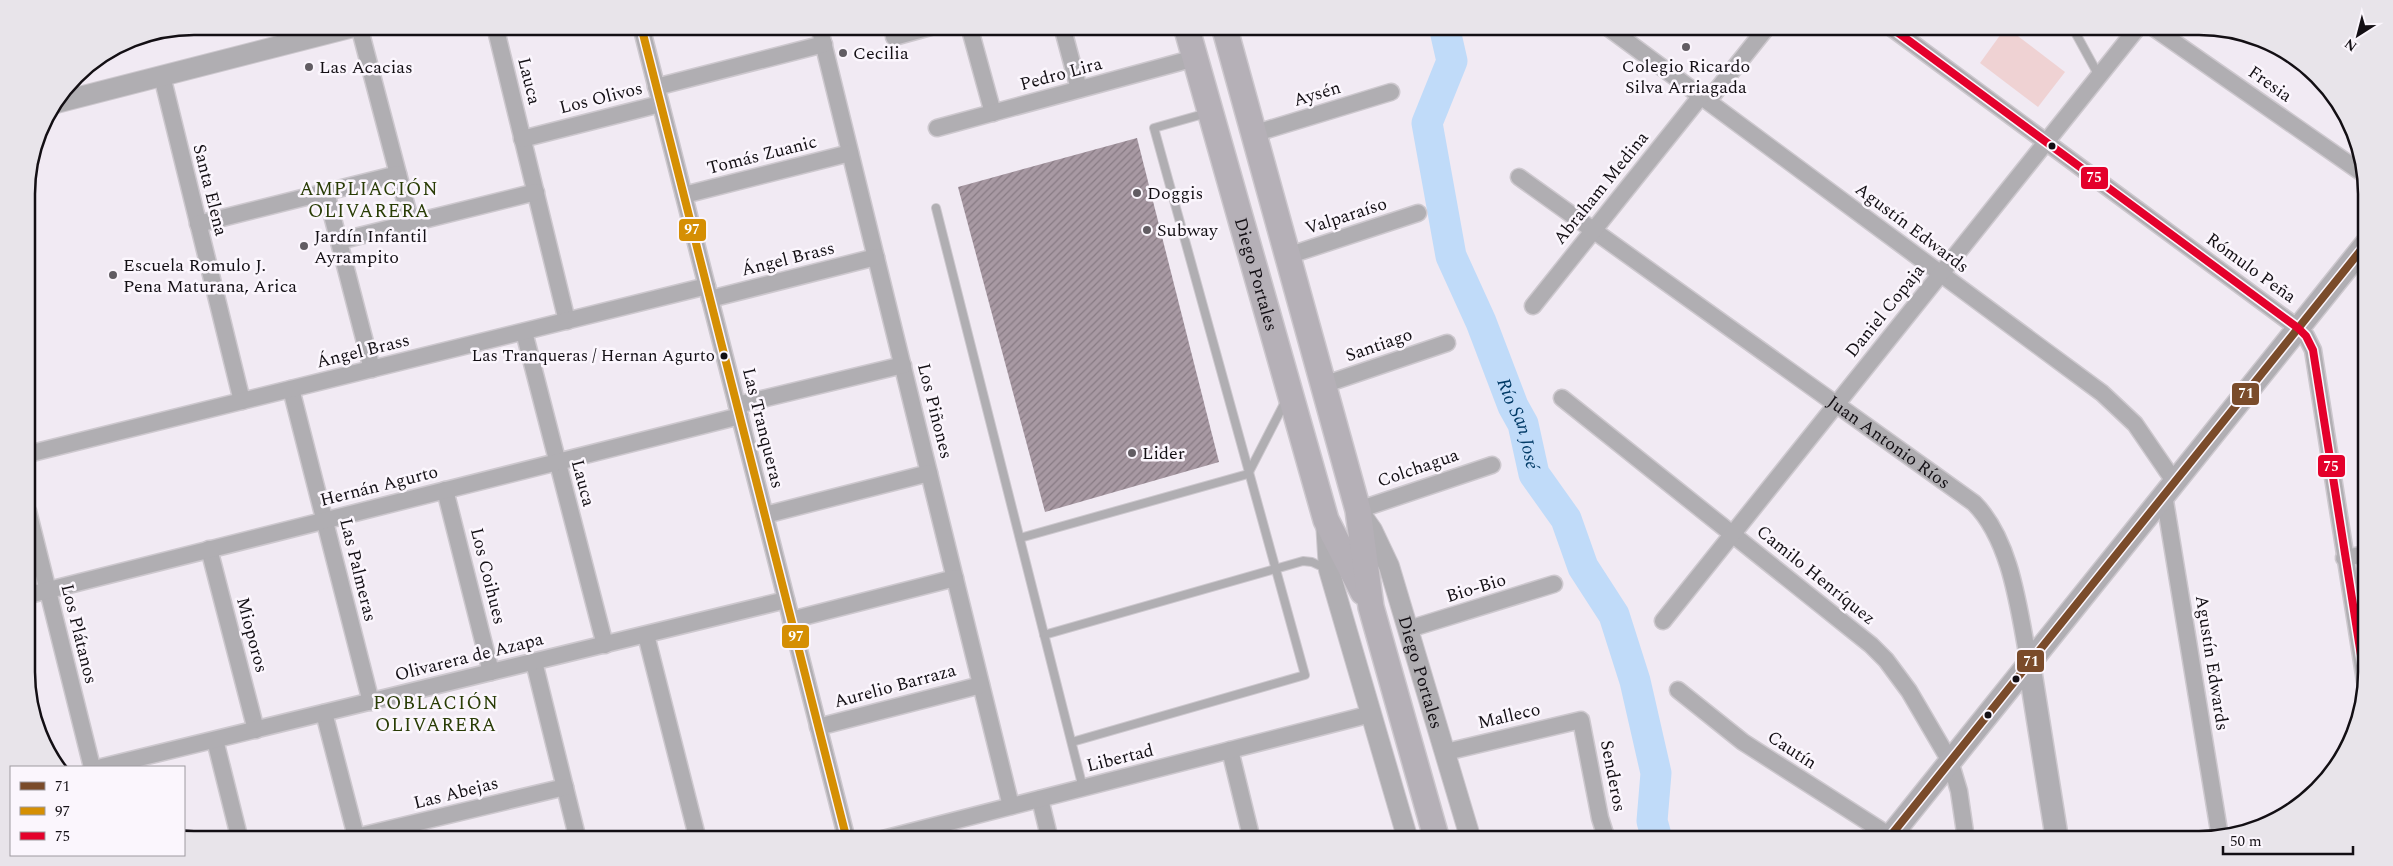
<svg xmlns="http://www.w3.org/2000/svg" width="2393" height="866" viewBox="0 0 2393 866" font-family="Spectral,serif">
<defs>
<pattern id="building-hatch" width="6" height="6" patternUnits="userSpaceOnUse" patternTransform="scale(1.25)"><rect width="6" height="6" fill="#a899a3"/><path d="M-1 1l2-2M0 6l6-6M5 7l2-2" fill="none" stroke="#887b84"/></pattern>
</defs>
<rect width="100%" height="100%" fill="#f1eaf3"/>
<!-- park -->
<polygon fill="#efd2d3" points="2006,27 2065,72 2038,107 1980,63"/>
<g fill="none" stroke-linecap="round" stroke-linejoin="round">
<!-- river -->
<path stroke="#c0dbf9" stroke-width="31" id="s1" d="M1444 26 1452 61 1427 123 1451 256 1481 322 1513 406 1523 424 1534 474 1566 519 1583 567 1614 615 1635 681 1656 773 1652 821 1657 839"/>
</g>
<!-- building -->
<polygon fill="url(#building-hatch)" points="1137,138 1219,462 1045,512 958,187"/>
<g fill="none" stroke-linecap="round" stroke-linejoin="round">
<!-- service casing -->
<g stroke="#cdc8ce" stroke-width="10">
<g id="service">
<polyline points="2079,26 2075,32 2099,76"/>
<polyline points="936,208 1083,788"/>
<polyline points="1020,538 1248,474 1286,400"/>
<polyline points="1044,635 1303,561 1312,562 1327,569"/>
<polyline points="1072,742 1305,675 1154,128 1207,113"/>
</g>
</g>
<!-- minor casing -->
<g stroke="#cdc8ce" stroke-width="19">
<g id="minor">
<polyline points="359,26 411,223"/>
<polyline points="495,26 567,321"/>
<polyline points="641,26 847,840"/>
<polyline points="819,26 1011,806"/>
<polyline points="969,26 993,113"/>
<polyline points="1062,26 1079,89"/>
<polyline points="1606,26 2102,393 2135,424 2174,481"/>
<polyline points="1889,26 2298,328 2306,336 2313,350 2365,681"/>
<polyline points="2151,26 2365,175"/>
<polyline points="894,37 934,26"/>
<polyline points="162,76 242,401"/>
<polyline points="656,87 824,44"/>
<polyline points="1708,101 1768,26"/>
<polyline points="937,128 1195,58"/>
<polyline points="1253,134 1391,92"/>
<polyline points="522,139 660,104"/>
<path id="s2" d="M1519 177 1974 503C2012 541 2019 612 2029 663"/>
<polyline points="326,192 372,369"/>
<polyline points="684,195 850,153"/>
<polyline points="198,224 398,174"/>
<polyline points="339,241 536,192"/>
<polyline points="1287,256 1418,213"/>
<polyline points="710,299 876,257"/>
<polyline points="1533,306 1701,96"/>
<polyline points="524,332 605,645"/>
<polyline points="1323,385 1447,343"/>
<polyline points="291,389 371,702"/>
<polyline points="1562,398 1871,645 1886,660 1909,691 1950,761 1959,791 1966,839"/>
<polyline points="737,405 903,365"/>
<polyline points="28,454 707,286"/>
<polyline points="445,490 491,672"/>
<polyline points="2164,495 2220,837"/>
<polyline points="1358,510 1492,465"/>
<polyline points="28,511 92,767"/>
<polyline points="765,515 929,473"/>
<polyline points="209,549 256,730"/>
<polyline points="2344,558 2366,554"/>
<polyline points="29,595 740,416"/>
<polyline points="791,620 955,578"/>
<polyline points="1663,621 2139,26"/>
<polyline points="1409,629 1554,584"/>
<polyline points="646,635 698,840"/>
<polyline points="534,662 578,840"/>
<polyline points="1678,690 1743,742 1890,836"/>
<polyline points="324,713 357,840"/>
<polyline points="818,727 981,685"/>
<polyline points="215,740 240,840"/>
<polyline points="1230,750 1252,840"/>
<polyline points="1446,752 1581,720 1600,818 1607,840"/>
<polyline points="102,767 786,600"/>
<polyline points="1040,799 1050,840"/>
<polyline points="356,837 565,787"/>
<polyline points="879,840 1371,714"/>
</g>
</g>
<!-- tertiary casing -->
<g stroke="#cdc8ce" stroke-width="22">
<g id="tertiary">
<polyline points="56,103 357,26"/>
<path id="s3" d="M1358 510 1372 530 1389 566 1471 840"/>
<polyline points="1326,522 1329,570 1408,840"/>
</g>
</g>
<!-- secondary casing -->
<g stroke="#cdc8ce" stroke-width="25">
<g id="secondary">
<polyline points="2029,663 2057,839"/>
<polyline points="1888,839 2365,245"/>
</g>
</g>
<!-- primary casing -->
<g stroke="#cdc8ce" stroke-width="28">
<g id="primary">
<path id="s4" d="M1186 26 1326 520 1363 592"/>
<polyline points="1224,26 1358,510 1371,607 1437,840"/>
</g>
</g>
<!-- service -->
<use href="#service" stroke="#b0aeb2" stroke-width="8"/>
<!-- minor -->
<use href="#minor" stroke="#b0aeb2" stroke-width="16"/>
<!-- tertiary -->
<use href="#tertiary" stroke="#b0aeb2" stroke-width="20"/>
<!-- secondary -->
<use href="#secondary" stroke="#b0aeb3" stroke-width="22"/>
<!-- primary -->
<use href="#primary" stroke="#b5b0b7" stroke-width="25"/>
<!-- bus-1 casing -->
<g stroke="#fbf6fd" stroke-width="11">
<polyline id="bus-1" points="1888,839 2365,245"/>
</g>
<!-- bus-2 casing -->
<g stroke="#fbf6fd" stroke-width="11">
<polyline id="bus-2" points="641,26 847,840"/>
</g>
<!-- bus-3 casing -->
<g stroke="#fbf6fd" stroke-width="11">
<polyline id="bus-3" points="1889,26 2298,328 2306,336 2313,350 2365,681"/>
</g>
<!-- bus-1 -->
<use href="#bus-1" stroke="#7a4b2a" stroke-width="8"/>
<!-- bus-2 -->
<use href="#bus-2" stroke="#d58f03" stroke-width="8"/>
<!-- bus-3 -->
<use href="#bus-3" stroke="#e4002b" stroke-width="8"/>
</g>
<!-- markers -->
<g fill="#615c62" stroke="#fbf6fd" stroke-width="2">
<circle cx="1686" cy="47" r="5"/>
<circle cx="843" cy="53" r="5"/>
<circle cx="309" cy="67" r="5"/>
<circle cx="1137" cy="193" r="5"/>
<circle cx="1147" cy="230" r="5"/>
<circle cx="304" cy="246" r="5"/>
<circle cx="113" cy="275" r="5"/>
<circle cx="1132" cy="453" r="5"/>
</g>
<g fill="#130f14" stroke="#fbf6fd" stroke-width="2">
<circle cx="2052" cy="146" r="4.5"/>
<circle cx="724" cy="356" r="4.5"/>
<circle cx="2016" cy="679" r="4.5"/>
<circle cx="1988" cy="715" r="4.5"/>
</g>
<g text-anchor="middle" dominant-baseline="central" stroke-width="5" stroke-linejoin="round" paint-order="stroke">
<!-- bus labels -->
<g font-size="17" fill="#130f14" stroke="#fbf6fd" text-anchor="end">
<text x="715" y="356">Las Tranqueras / Hernan Agurto</text>
</g>
<!-- poi labels -->
<g font-size="18" fill="#130f14" stroke="#fbf6fd" text-anchor="start">
<text x="853" y="53">Cecilia</text>
<text x="1686" y="66" text-anchor="middle">Colegio Ricardo<tspan x="1686" dy="21">Silva Arriagada</tspan></text>
<text x="319" y="67">Las Acacias</text>
<text x="1147" y="193">Doggis</text>
<text x="1157" y="230">Subway</text>
<text x="314" y="236">Jardín Infantil<tspan x="314" dy="21">Ayrampito</tspan></text>
<text x="123" y="265">Escuela Romulo J.<tspan x="123" dy="21">Pena Maturana, Arica</tspan></text>
<text x="1142" y="453">Lider</text>
</g>
<!-- street labels -->
<g font-size="18" fill="#130f14" stroke="#fbf6fd">
<text transform="translate(1061 74) rotate(-15)">Pedro Lira</text>
<text transform="translate(529 81) rotate(76)">Lauca</text>
<text transform="translate(2270 84) rotate(35)">Fresia</text>
<text transform="translate(1317 94) rotate(-17)">Aysén</text>
<text transform="translate(601 98) rotate(-14)">Los Olivos</text>
<text transform="translate(762 155) rotate(-14)">Tomás Zuanic</text>
<text transform="translate(1601 188) rotate(-51)">Abraham Medina</text>
<text transform="translate(210 190) rotate(76)">Santa Elena</text>
<text transform="translate(1346 216) rotate(-18)">Valparaíso</text>
<text transform="translate(1912 228) rotate(37)">Agustín Edwards</text>
<text transform="translate(788 259) rotate(-14)">Ángel Brass</text>
<text transform="translate(2251 268) rotate(36)">Rómulo Peña</text>
<text stroke="none"><textPath href="#s4" startOffset="258">Diego Portales</textPath></text>
<text transform="translate(1885 311) rotate(-51)">Daniel Copaja</text>
<text transform="translate(1379 345) rotate(-19)">Santiago</text>
<text transform="translate(363 351) rotate(-14)">Ángel Brass</text>
<text transform="translate(935 411) rotate(76)">Los Piñones</text>
<text transform="translate(763 428) rotate(76)">Las Tranqueras</text>
<text stroke="none"><textPath href="#s2" startOffset="455">Juan Antonio Ríos</textPath></text>
<text transform="translate(1418 468) rotate(-19)">Colchagua</text>
<text transform="translate(583 483) rotate(75)">Lauca</text>
<text transform="translate(379 486) rotate(-14)">Hernán Agurto</text>
<text transform="translate(358 570) rotate(76)">Las Palmeras</text>
<text transform="translate(1816 575) rotate(39)">Camilo Henríquez</text>
<text transform="translate(488 576) rotate(76)">Los Coihues</text>
<text transform="translate(1476 588) rotate(-17)">Bio-Bio</text>
<text transform="translate(79 634) rotate(76)">Los Plátanos</text>
<text transform="translate(252 635) rotate(75)">Mioporos</text>
<text transform="translate(469 657) rotate(-14)">Olivarera de Azapa</text>
<text transform="translate(2212 663) rotate(81)">Agustín Edwards</text>
<text stroke="none"><textPath href="#s3" startOffset="175">Diego Portales</textPath></text>
<text transform="translate(895 686) rotate(-15)">Aurelio Barraza</text>
<text transform="translate(1509 716) rotate(-13)">Malleco</text>
<text transform="translate(1792 750) rotate(33)">Cautín</text>
<text transform="translate(1120 758) rotate(-14)">Libertad</text>
<text transform="translate(1613 776) rotate(79)">Senderos</text>
<text transform="translate(456 793) rotate(-14)">Las Abejas</text>
</g>
<!-- neighbourhood labels -->
<g font-size="19" letter-spacing="1" fill="#293c05" stroke="#fbf6fd">
<text x="369" y="189">AMPLIACIÓN<tspan x="369" dy="22">OLIVARERA</tspan></text>
<text x="436" y="703">POBLACIÓN<tspan x="436" dy="22">OLIVARERA</tspan></text>
</g>
<!-- water labels -->
<g font-size="19" font-style="italic" fill="#003a66" stroke="#fbf6fd">
<text stroke="none"><textPath href="#s1" startOffset="419">Río San José</textPath></text>
</g>
</g>
<!-- crop -->
<path d="M0 0H2393V866H0ZM194 35H2199A159 159 0 0 1 2358 194V672A159 159 0 0 1 2199 831H194A159 159 0 0 1 35 672V194A159 159 0 0 1 194 35Z" fill="#e8e4ea" fill-rule="evenodd"/>
<path fill="none" stroke="#130f14" stroke-width="2.5" d="M194 35H2199A159 159 0 0 1 2358 194V672A159 159 0 0 1 2199 831H194A159 159 0 0 1 35 672V194A159 159 0 0 1 194 35Z"/>
<g stroke="#fbf6fd" stroke-width="2">
<rect x="2080" y="166" width="29" height="24" rx="5" fill="#e4002b"/>
<rect x="678" y="218" width="29" height="24" rx="5" fill="#d58f03"/>
<rect x="2231" y="382" width="29" height="24" rx="5" fill="#7a4b2a"/>
<rect x="2317" y="454" width="29" height="24" rx="5" fill="#e4002b"/>
<rect x="781" y="624" width="29" height="25" rx="5" fill="#d58f03"/>
<rect x="2016" y="649" width="29" height="24" rx="5" fill="#7a4b2a"/>
</g>
<g font-size="14" text-anchor="middle" font-weight="bold" fill="#fff">
<text x="2094" y="182">75</text>
<text x="692" y="234">97</text>
<text x="2246" y="398">71</text>
<text x="2331" y="471">75</text>
<text x="796" y="641">97</text>
<text x="2031" y="666">71</text>
</g>
<!-- legend -->
<rect x="10" y="766" width="175" height="90" fill="#fbf6fd" stroke="#9e9aa0"/>
<rect x="20" y="782" width="25" height="8" fill="#7a4b2a" stroke="#9e9aa0"/>
<text x="55" y="791" font-size="15" fill="#130f14">71</text>
<rect x="20" y="807" width="25" height="8" fill="#d58f03" stroke="#9e9aa0"/>
<text x="55" y="816" font-size="15" fill="#130f14">97</text>
<rect x="20" y="832" width="25" height="8" fill="#e4002b" stroke="#9e9aa0"/>
<text x="55" y="841" font-size="15" fill="#130f14">75</text>
<!-- north arrow -->
<g transform="translate(2358 35) rotate(216)" stroke="#fbf6fd" stroke-width="4" paint-order="stroke">
<path d="M0-4L9 19L0 12L-9 19Z" fill="#130f14"/>
<text y="-8" font-size="14" font-weight="bold" text-anchor="middle" fill="#130f14">N</text>
</g>
<!-- scale -->
<path d="M2223 846v8h130v-8" fill="none" stroke="#130f14" stroke-width="2.5"/>
<text x="2230" y="846" font-size="15" fill="#130f14" stroke="#fbf6fd" stroke-width="4" paint-order="stroke">50 m</text>
</svg>
